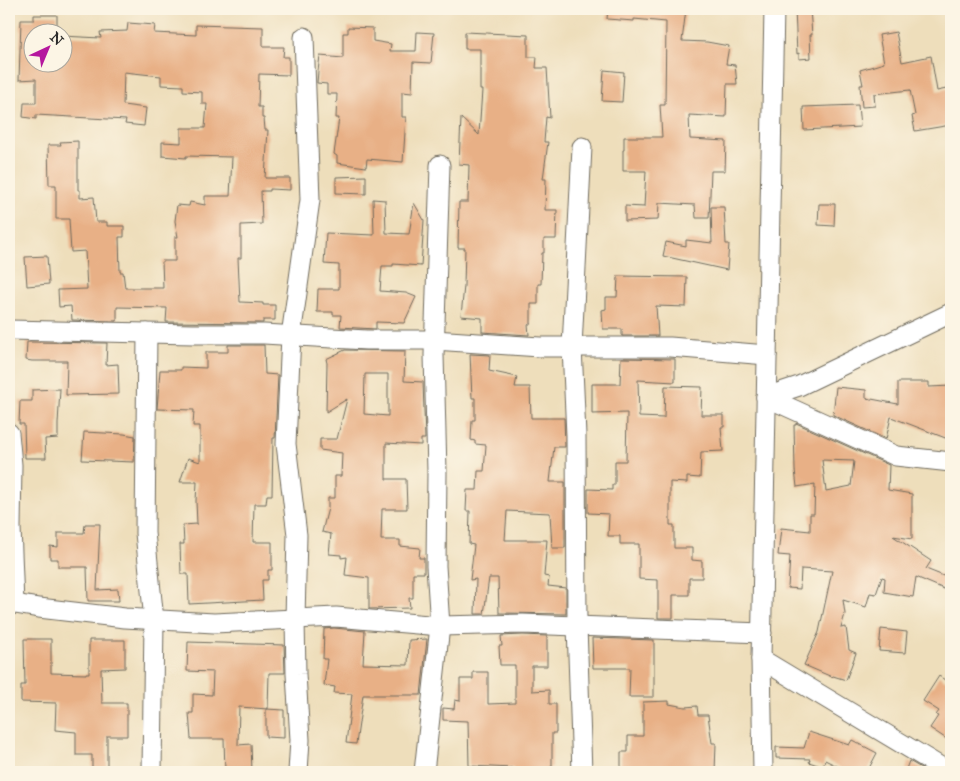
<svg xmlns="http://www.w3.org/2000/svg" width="960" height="781" viewBox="0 0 960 781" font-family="'IM FELL Great Primer',serif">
<rect width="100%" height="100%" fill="#fcf5e5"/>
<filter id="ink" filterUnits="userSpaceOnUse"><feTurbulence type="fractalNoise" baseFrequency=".02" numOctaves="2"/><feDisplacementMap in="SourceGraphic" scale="10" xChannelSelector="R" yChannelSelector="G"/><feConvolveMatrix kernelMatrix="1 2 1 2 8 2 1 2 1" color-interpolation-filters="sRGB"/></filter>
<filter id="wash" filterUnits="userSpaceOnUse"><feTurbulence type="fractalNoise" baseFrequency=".0096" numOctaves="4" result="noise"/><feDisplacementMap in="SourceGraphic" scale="20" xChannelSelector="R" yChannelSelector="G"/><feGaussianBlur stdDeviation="1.12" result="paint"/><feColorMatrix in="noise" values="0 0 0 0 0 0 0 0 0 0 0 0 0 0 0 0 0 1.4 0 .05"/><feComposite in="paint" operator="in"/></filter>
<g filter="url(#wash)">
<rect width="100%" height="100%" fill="#eedebb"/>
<g id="blocks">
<!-- building -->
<g fill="#e8b086" fill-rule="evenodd">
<polygon points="608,9 686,9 682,41 707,42 729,46 726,64 735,65 737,84 727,84 726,117 689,115 690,139 726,141 725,171 711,171 709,218 696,218 695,205 659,203 658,220 625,221 625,206 644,207 646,171 623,171 623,150 624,150 624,137 662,137 660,105 665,105 666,22 634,19 634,21 607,19"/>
<polygon points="795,9 810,9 812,35 810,35 811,58 799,59 799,53 797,54"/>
<polygon points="34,15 57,15 57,32 32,32 32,62 62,62 62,36 101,38 100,32 127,31 128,23 155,25 154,33 196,35 196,25 263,27 263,47 284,47 283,57 289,57 289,75 259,74 258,107 262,107 262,118 264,118 265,130 268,130 265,178 290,178 290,190 270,189 270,191 261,191 262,224 241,225 241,258 238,258 240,302 263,303 263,305 275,305 275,320 263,320 263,323 166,322 167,308 117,307 117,321 72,320 71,306 59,307 58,290 87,289 85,251 71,252 69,219 56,219 56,185 49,185 48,145 61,145 60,142 78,141 78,190 80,190 80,198 94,197 96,222 107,222 107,226 124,226 124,237 119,237 120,272 123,272 125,288 163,288 162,261 175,261 175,237 178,237 175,221 177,205 189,206 190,202 205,205 205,196 230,196 232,157 186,156 186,158 162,156 162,142 181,143 181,128 205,128 207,104 202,104 202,92 183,91 183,86 161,85 161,76 124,72 123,105 146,108 144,126 125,124 126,120 36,115 36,119 23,117 24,103 36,103 36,79 19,80 21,20 34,20"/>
<polygon points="348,27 373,28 373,41 391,44 390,51 416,51 417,32 434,33 431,63 413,62 412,93 402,92 402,117 406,117 403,162 367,159 366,167 337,163 337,156 334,154 339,118 336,118 337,94 327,94 327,84 317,83 318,71 320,56 343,58 343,33 348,33"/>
<polygon points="465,32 528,35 528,57 537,57 536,68 547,68 550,118 546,117 544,142 548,142 543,179 546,179 545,210 557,210 556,239 544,239 544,253 542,253 541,284 538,284 538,304 531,304 531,324 528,324 529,335 482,332 482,318 461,316 464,286 465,248 458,248 459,202 468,202 469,165 459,164 461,118 479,135 482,90 480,90 480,49 465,49"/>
<polygon points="896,32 902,62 931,56 937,91 951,88 951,125 915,131 912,116 915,115 910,90 874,94 875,106 862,107 860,85 863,85 860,70 884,63 879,35"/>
<polygon points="604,70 624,72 622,102 602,101"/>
<polygon points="858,105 860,127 804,130 803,107"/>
<polygon points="366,176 366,194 336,193 336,177"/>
<polygon points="373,199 385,200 386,233 409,234 414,203 424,220 421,266 393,264 393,266 382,266 380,291 406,293 416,297 404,323 376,322 376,329 340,327 341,315 333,315 333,312 317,312 318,289 339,289 339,265 324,264 326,233 374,235"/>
<polygon points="819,204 835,204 834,226 818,225"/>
<polygon points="711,207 724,207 726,244 729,244 727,270 663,256 666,242 686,246 686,240 712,243"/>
<polygon points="47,256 49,284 27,286 25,257"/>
<polygon points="618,276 687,277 686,307 656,306 658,336 622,336 622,329 603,329 602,310 606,309 606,297 617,297"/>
<polygon points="27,342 107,343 106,365 118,364 119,394 66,395 67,361 32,361 26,360"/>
<polygon points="228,345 264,345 265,374 278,375 275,438 273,438 272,495 267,495 266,504 254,504 253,542 272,542 272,570 268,570 268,580 262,580 263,600 189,604 188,574 181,574 180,544 184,544 183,525 197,524 196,501 197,482 180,482 188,458 200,462 200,426 193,426 194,410 157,409 160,370 181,370 181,367 206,368 206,352 228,352"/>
<path d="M345 350 405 351 404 381 423 382 425 439H421V445L386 443V479H406L407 509H382L381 540H400V546L420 548 419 558H424V573H413V598H409L410 608 369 609V578L345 575 347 557 341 558V555L329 554 331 534 322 532 328 508V498H335V476H341L342 453 320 450V439H337L347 399 326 412 327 363 326 359ZM365 374H388V416L364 414Z"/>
<polygon points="470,354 490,355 489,371 517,377 515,387 530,387 531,418 564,418 565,447 554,447 550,482 565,482 565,548 552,548 550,513 507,511 505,540 547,540 544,576 549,577 548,586 566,588 566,614 499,613 498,578 489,578 484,614 475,614 476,579 470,580 474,545 469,544 470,511 466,511 467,490 477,490 478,471 484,471 486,445 475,444 475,441 471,440 472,420 475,420 475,398 472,398"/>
<polygon points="621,358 675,359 675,382 638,380 639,417 664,418 665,386 702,387 701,415 724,415 724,427 721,427 723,451 701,452 700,478 687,477 687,483 670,482 670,525 674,525 674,548 692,548 692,560 702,561 702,578 689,578 689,595 673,595 673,618 658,618 658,580 639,579 639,544 620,544 620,536 608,536 609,514 588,513 588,489 612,490 612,485 615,485 615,461 626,461 627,413 592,414 592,384 620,384"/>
<polygon points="898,382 929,382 929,387 951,386 951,419 949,419 948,439 891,417 886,439 833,415 836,387 866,390 866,398 898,404"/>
<polygon points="60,389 58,424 58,438 45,439 46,458 25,458 24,424 19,424 20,401 32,401 32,390"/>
<path d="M796 423 889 465 888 490 912 494V539L893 536 931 561 926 569 951 579V592L916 577 913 597 884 592 885 578 882 577 876 594 870 593 866 607 843 600 845 614 841 628 846 627 849 650 856 653 846 680 833 676 832 677 804 665 819 632 832 571 801 569 800 589 788 588 790 556 778 555 781 528 810 531V514H814L815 484 797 487 795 470 794 425H796ZM822 460 854 461 851 486 826 491Z"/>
<polygon points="84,432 124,434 135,436 134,462 82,460"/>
<polygon points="85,524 100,524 97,590 118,589 119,601 88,601 87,567 58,567 58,559 50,559 50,546 58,547 58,533 84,533"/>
<polygon points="334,628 365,631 363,664 408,665 409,640 427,639 421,695 363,695 356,744 346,743 352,694 334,693 335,687 324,685 327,659 323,659 324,629"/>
<polygon points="881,629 907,632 905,653 879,651"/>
<polygon points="523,635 547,636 547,666 532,666 532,691 549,690 549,704 556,704 556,733 552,733 552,767 550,767 550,772 513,772 513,768 469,766 468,721 443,720 443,708 454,709 455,700 460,701 460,679 473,679 473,672 488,672 488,704 515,703 515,665 500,665 499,646 502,646 501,636"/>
<polygon points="592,638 654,640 654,697 629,697 630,668 593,668"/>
<polygon points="24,639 51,639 51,673 86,674 86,673 89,673 89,640 125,640 125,668 101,669 102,703 127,703 127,736 107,736 107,767 104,767 104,772 92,772 92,755 76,755 76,732 55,730 56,703 21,702 21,685 25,685"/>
<polygon points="188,642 284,645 285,673 269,673 268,709 239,707 238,745 251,744 252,772 225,772 224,739 191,739 189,713 193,713 193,694 212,695 213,672 187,671"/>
<polygon points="939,676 951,684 951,742 930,728 938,716 936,715 939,711 923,701"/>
<polygon points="669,701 669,704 685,707 697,706 698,715 708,715 712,743 716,743 715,772 621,772 621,752 628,752 628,736 643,736 643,702"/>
<polygon points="266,709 284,710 284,738 266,737"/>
<polygon points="809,732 849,745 852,740 877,753 867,772 849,772 825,760 823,767 809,762 810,759 776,758 776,747 804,748"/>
<polygon points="909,761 928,772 912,772 906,769"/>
</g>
</g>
</g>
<g filter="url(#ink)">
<use href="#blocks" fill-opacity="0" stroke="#6f6a5d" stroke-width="1"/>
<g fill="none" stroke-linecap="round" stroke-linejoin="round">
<!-- minor casing -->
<g stroke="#6f6a5d" stroke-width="21">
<g id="minor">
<polyline points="9,330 193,334 264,334 366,340 434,340 540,347 670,347 767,355"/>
<polyline points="147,333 145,533 154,620 152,772"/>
<polyline points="766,397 799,386 951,313"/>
<polyline points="766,397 896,456 951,462"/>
<polyline points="9,433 12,465 11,527 14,604"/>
<polyline points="9,603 39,608 125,618 214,623 336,617 440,626 523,624 762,633"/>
<polyline points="761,659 949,772"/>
<polyline points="298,772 300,740 296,674 295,619 297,535 286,444 291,336 310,200 304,37"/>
<polyline points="424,772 440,626 436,566 437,472 434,355 440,165"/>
<polyline points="582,772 577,626 576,435 572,347 582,147"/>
<polyline points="763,772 761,659 774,9"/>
</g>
</g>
<!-- minor -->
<use href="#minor" stroke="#fff" stroke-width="19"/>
</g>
</g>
<!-- margin -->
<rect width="960" height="781" fill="none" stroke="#fcf5e5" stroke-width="30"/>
<!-- north arrow -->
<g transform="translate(48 48) rotate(44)"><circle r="24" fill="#fcf5e5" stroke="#a8a49b"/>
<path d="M0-4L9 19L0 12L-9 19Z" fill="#b5179e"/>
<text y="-8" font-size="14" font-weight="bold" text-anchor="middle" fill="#2b2b2b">N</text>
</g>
</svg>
